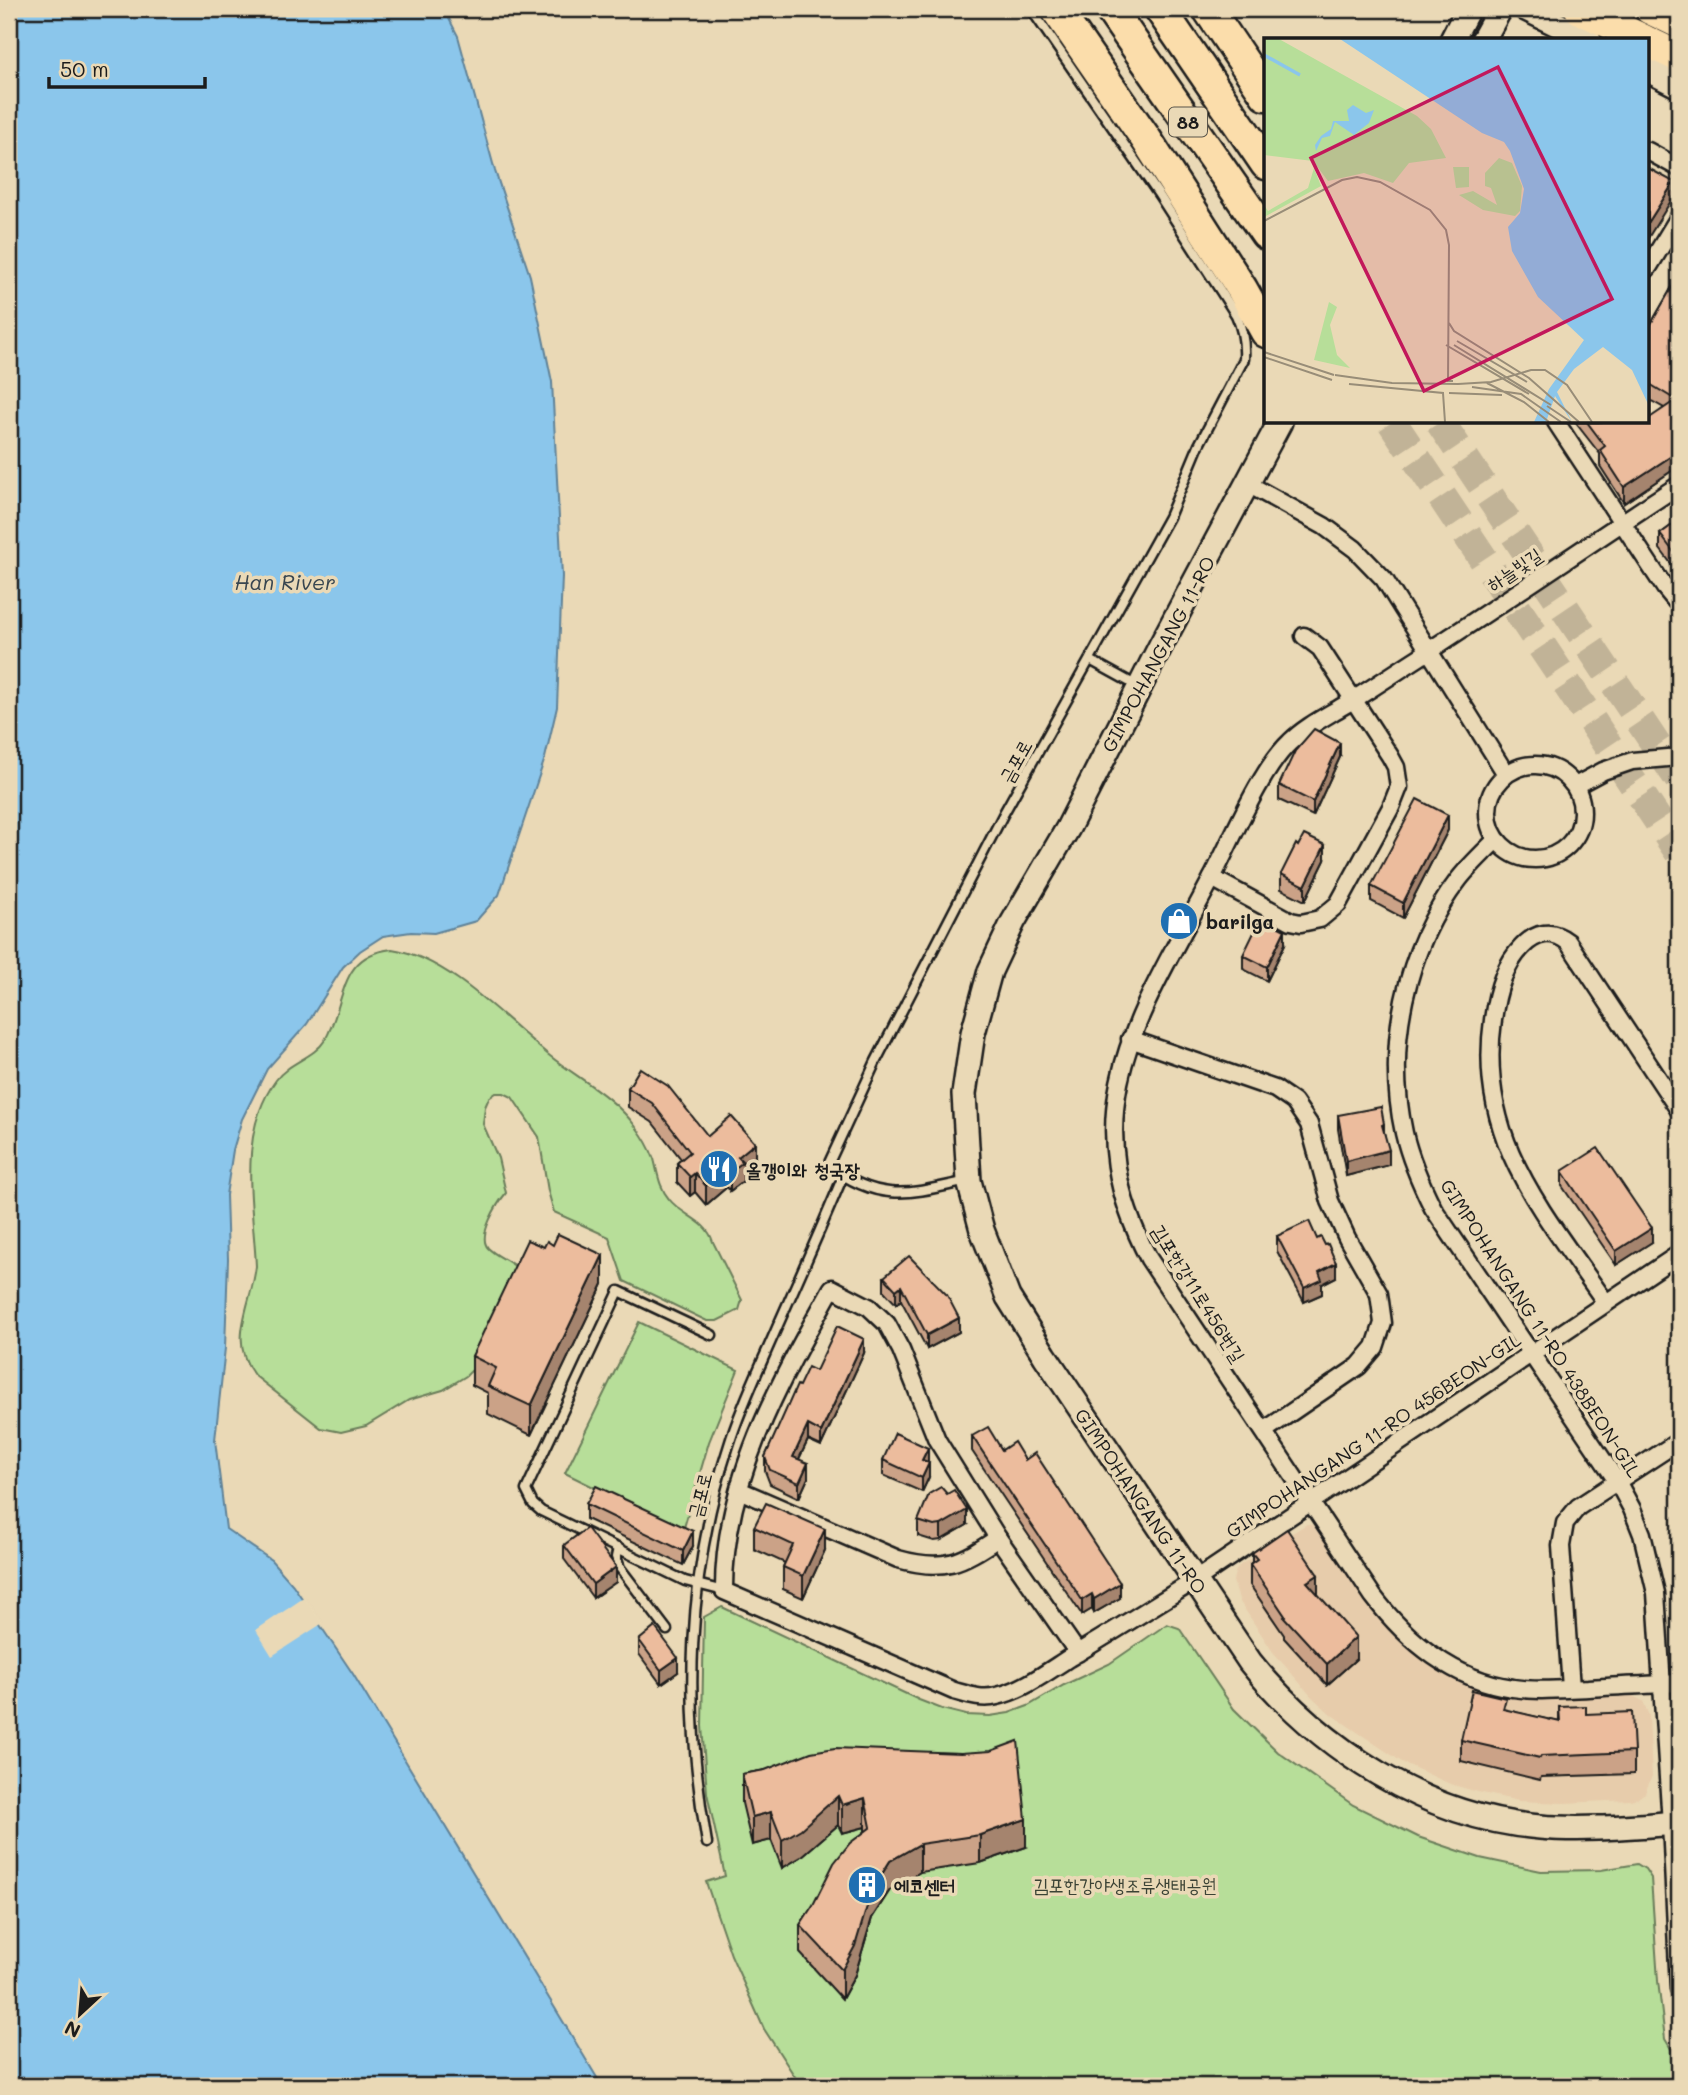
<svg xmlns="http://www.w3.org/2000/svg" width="1688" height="2095" viewBox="0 0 1688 2095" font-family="Mali,'Poor Story',sans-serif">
<rect width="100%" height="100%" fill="#ead9b6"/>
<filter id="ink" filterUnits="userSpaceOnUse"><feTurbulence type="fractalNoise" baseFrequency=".0143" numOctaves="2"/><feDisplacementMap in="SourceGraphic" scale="14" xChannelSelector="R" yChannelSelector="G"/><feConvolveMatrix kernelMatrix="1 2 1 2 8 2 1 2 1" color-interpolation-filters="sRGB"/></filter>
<g filter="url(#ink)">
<!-- built -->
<polygon fill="#e7ccab" points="1307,1524 1312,1525 1318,1531 1369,1605 1396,1636 1418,1655 1455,1680 1500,1696 1523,1699 1631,1695 1643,1701 1649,1716 1652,1776 1645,1793 1638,1798 1630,1800 1564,1803 1519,1801 1478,1792 1450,1784 1402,1762 1332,1715 1312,1697 1273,1652 1240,1602 1233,1581 1235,1572 1240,1565"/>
<!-- green -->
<g fill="#b7de99" stroke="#6a7d5a" stroke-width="2">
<path d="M392 949C449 958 507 1021 550 1056 579 1079 613 1096 636 1127 643 1136 650 1148 654 1159 658 1174 659 1187 669 1199 682 1216 707 1220 713 1242L742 1300 739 1310 717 1321H707L624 1281 609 1237 554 1212 548 1191 539 1137 512 1097 504 1093H496L489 1098 485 1107 483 1124 498 1158 506 1193C497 1204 477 1236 488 1248 496 1256 508 1260 516 1267L517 1275 472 1370 466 1376 443 1390 409 1400 366 1426 341 1432 321 1428 254 1375C227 1339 252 1304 256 1266 253 1204 237 1133 276 1080 289 1062 314 1058 325 1040 347 1002 337 955 392 949Z"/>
<polygon points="639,1322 738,1370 709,1442 683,1531 565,1473"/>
<polygon points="722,1607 919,1700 942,1709 966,1715 990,1716 1009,1713 1028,1706 1064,1685 1109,1664 1167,1624 1179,1628 1234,1709 1278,1752 1353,1805 1418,1837 1480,1858 1541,1871 1601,1870 1637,1864 1645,1869 1651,1878 1658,1981 1665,2039 1679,2062 1679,2086 801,2086 764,2029 731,1955 706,1882 725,1876 707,1793 702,1726 704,1617"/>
</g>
<!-- water -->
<polygon fill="#8bc6eb" stroke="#5f8298" stroke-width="2" points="9,9 444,9 458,36 495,171 530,276 552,382 562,576 557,707 545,758 499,895 476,921 434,933 411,932 383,936 360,951 343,967 307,1024 267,1069 242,1119 233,1150 226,1195 228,1259 225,1348 215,1440 226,1529 271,1560 293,1585 353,1674 602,2086 9,2086"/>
<!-- pier -->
<polygon fill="#ead9b6" points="305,1597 323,1623 272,1656 256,1630"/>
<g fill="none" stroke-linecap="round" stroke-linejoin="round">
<!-- highway-tunnel -->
<g stroke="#c1b397" stroke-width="30" stroke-dasharray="30 15" stroke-linecap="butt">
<polyline points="1392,422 1679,852"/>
<polyline points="1440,422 1679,779"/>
</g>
<!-- lane casing -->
<g stroke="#1c1c1c" stroke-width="13">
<g id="lane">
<polyline points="1090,660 1130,682"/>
<path d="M968 1181C909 1194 880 1204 828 1165L876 1061 1004 813 1169 517 1199 445 1244 359C1245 343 1243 330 1236 315L1159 195 1031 9"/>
<polyline points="712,1335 619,1291 526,1490 533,1504 541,1511 685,1581 724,1591"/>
<polyline points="618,1548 616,1557 620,1568 667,1630"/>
<path d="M707 1843C683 1711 687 1572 729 1445 741 1406 759 1369 775 1332 798 1280 821 1229 843 1176"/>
</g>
</g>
<!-- street casing -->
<g stroke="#1c1c1c" stroke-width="21">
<g id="street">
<polyline points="1648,151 1679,168"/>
<polyline points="1648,268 1679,217"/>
<polyline points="1556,422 1665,588 1679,605"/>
<polyline points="1248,484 1324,526 1355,549 1384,579 1506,774"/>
<path d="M1679 485C1592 542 1506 601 1418 658 1393 674 1368 691 1343 706 1325 717 1305 727 1290 742 1261 769 1233 837 1214 874 1144 1009 1068 1105 1149 1259L1373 1596C1407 1641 1454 1680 1513 1688 1537 1692 1563 1689 1588 1688 1618 1686 1649 1685 1679 1683"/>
<circle cx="1535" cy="812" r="47"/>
<polyline points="1575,786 1603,771 1632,761 1679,757"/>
<path d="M1496 840C1483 853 1470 865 1459 879 1405 949 1385 1047 1404 1133 1410 1159 1421 1184 1433 1208L1617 1481 1632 1509 1642 1534 1656 1593 1671 1824 1679 1989"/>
<polyline points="1212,878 1291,921 1301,923 1320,919 1338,904 1391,807 1399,787 1396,767 1390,756 1320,648 1304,636"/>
<polyline points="1130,1039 1275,1089 1294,1102 1309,1124 1330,1201 1347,1238 1379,1294 1383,1323 1375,1347 1359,1366 1264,1431"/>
<path d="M1606 1303C1543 1211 1476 1139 1493 1020 1496 996 1504 965 1522 947 1536 932 1552 929 1568 942L1679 1110"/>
<path d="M739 1490 898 1559C944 1572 961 1563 998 1538"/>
<path d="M1078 1653 998 1538 937 1440 901 1350 887 1324 869 1307 832 1288C780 1381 723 1482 724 1591L954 1691C968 1695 982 1700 997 1696 1023 1690 1047 1672 1069 1658 1111 1633 1152 1607 1194 1581L1679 1254"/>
<polyline points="1571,1688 1561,1546 1565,1523 1578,1507 1679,1441"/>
</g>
</g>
<!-- secondary casing -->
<g stroke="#1c1c1c" stroke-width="28">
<g id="secondary">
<polyline points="1526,9 1589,40"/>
<polyline points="1452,40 1468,9"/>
<polyline points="1483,40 1500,9"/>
<polyline points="1648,70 1679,86"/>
<path d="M1280 422 1161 645 1068 828 1013 922 990 971 973 1033 964 1094 969 1181 982 1230 1008 1297 1045 1356 1250 1662C1320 1749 1427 1818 1540 1827 1586 1831 1634 1826 1679 1823"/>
</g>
</g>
<!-- highway casing -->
<g stroke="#1c1c1c" stroke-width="35">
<g id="highway">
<polyline points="1056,9 1146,139 1242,289 1266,332"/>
<polyline points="1110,9 1266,234"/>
<polyline points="1160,9 1266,164"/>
<polyline points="1208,9 1266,95"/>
<polyline points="1580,9 1644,40"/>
<polyline points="1650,9 1679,23"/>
<polyline points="1648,42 1679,57"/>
</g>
</g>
<!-- lane -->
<use href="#lane" stroke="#ead9b6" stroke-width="8"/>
<!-- street -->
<use href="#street" stroke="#ead9b6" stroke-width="16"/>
<!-- secondary -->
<use href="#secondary" stroke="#ead9b6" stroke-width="23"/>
<!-- highway -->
<use href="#highway" stroke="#fbddab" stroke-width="30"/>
</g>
<!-- wall -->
<g fill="#cba287" stroke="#1c1c1c" stroke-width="2">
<polygon points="1679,275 1679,466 1624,503 1600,466 1600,454 1575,422 1648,422 1664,408 1648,399 1648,329"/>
<polygon points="1679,520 1679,574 1660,549 1660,534"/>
<polygon points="1340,757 1313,816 1279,800 1279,785"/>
<polygon points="1448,830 1403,918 1371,901 1371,886"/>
<polygon points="1325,860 1305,901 1281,889 1281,874"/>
<polygon points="1285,944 1267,981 1243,969 1243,955"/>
<polygon points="628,1088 708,1136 755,1162 743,1172 743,1181 730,1191 727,1187 706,1205 695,1192 690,1196 677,1182 677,1163 681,1159 652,1122 628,1107"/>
<polygon points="1338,1115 1384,1124 1384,1132 1389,1165 1346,1176 1338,1129"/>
<polygon points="1562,1171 1652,1242 1616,1265 1562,1186"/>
<polygon points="1277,1236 1317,1239 1336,1277 1322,1284 1322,1294 1304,1302 1277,1251"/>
<polygon points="544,1247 603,1284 531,1435 488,1414 488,1393 472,1385 472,1356"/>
<polygon points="884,1277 947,1295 959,1332 927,1349 901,1300 896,1304 884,1291"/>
<polygon points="864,1353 821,1446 808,1440 799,1459 808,1478 799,1498 770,1484 765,1471 765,1457 799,1386 816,1371"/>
<polygon points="972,1436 1025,1460 1120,1598 1094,1613 1092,1609 1082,1615 972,1451"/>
<polygon points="883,1460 929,1477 922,1492 883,1475"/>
<polygon points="586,1504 693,1546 683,1565 586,1519"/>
<polygon points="918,1521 967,1525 941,1540 934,1541 918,1536"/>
<polygon points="754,1527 825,1550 803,1598 783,1589 783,1567 785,1563 754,1549"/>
<polygon points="564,1545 616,1582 593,1598 564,1559"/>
<polygon points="1252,1553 1318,1595 1356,1659 1327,1685 1284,1638 1284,1635 1250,1585 1250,1564 1252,1562"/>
<polygon points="639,1640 678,1672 661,1684 639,1654"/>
<polygon points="1559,1707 1586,1714 1634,1752 1634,1774 1541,1777 1540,1780 1461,1761 1461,1740 1506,1710 1559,1722"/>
<polygon points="765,1770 1026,1847 980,1863 920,1872 890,1890 872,1918 855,1975 842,1999 800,1953 800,1925 865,1831 865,1827 842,1833 838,1825 801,1857 782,1868 771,1840 752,1845 742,1803 742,1774"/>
</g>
<!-- shaded-wall -->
<g fill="#a5846e" stroke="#1c1c1c" stroke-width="2">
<polygon points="1674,182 1674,196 1648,238 1648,223"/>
<polygon points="1679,451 1679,466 1624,503 1624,487"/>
<polygon points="1340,743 1340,757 1313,816 1313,802"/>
<polygon points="1448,815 1448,830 1403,918 1403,903"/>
<polygon points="1325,845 1325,860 1305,901 1305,886"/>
<polygon points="1285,930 1285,944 1267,981 1267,967"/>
<polygon points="755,1143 755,1162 743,1172 743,1181 730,1191 730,1172 738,1157"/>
<polygon points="1389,1150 1389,1165 1346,1176 1346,1161"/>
<polygon points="727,1168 727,1187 706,1205 706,1186"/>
<polygon points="695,1173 695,1192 690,1196 690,1177"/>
<polygon points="1652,1228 1652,1242 1616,1265 1616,1251"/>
<polygon points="603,1255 603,1284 531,1435 531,1406"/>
<polygon points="1336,1263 1336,1277 1322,1284 1322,1294 1304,1302 1304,1288 1319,1272"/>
<polygon points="901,1286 901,1300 896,1304 896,1290"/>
<polygon points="959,1318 959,1332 927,1349 927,1335"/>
<polygon points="864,1339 864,1353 821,1446 821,1432"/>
<polygon points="808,1425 808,1440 793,1471 793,1457"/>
<polygon points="928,1448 928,1462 922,1460"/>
<polygon points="808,1463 808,1478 799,1498 799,1483"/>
<polygon points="929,1463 929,1477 922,1492 922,1478"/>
<polygon points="967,1510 967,1525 941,1540 941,1525"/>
<polygon points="825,1529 825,1550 803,1598 803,1576"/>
<polygon points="693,1531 693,1546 683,1565 683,1551"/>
<polygon points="616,1567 616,1582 593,1598 593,1584"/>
<polygon points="1318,1575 1318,1596 1307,1582"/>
<polygon points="1120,1583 1120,1598 1094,1613 1094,1599"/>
<polygon points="1092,1594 1092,1609 1082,1615 1082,1600"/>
<polygon points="1356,1637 1356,1659 1327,1685 1327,1664"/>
<polygon points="678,1658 678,1672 661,1684 661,1670"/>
<polygon points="838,1796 838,1825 801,1857 782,1868 782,1840"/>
<polygon points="865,1798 865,1827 842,1833 842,1805"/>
<polygon points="771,1812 771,1840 752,1845 752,1817"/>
<polygon points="1026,1819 1026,1847 980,1863 980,1835"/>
<polygon points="920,1844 920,1872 890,1890 872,1918 855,1975 842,1999 842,1970 872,1890 890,1861"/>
</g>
<!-- building -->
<g fill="#ecbc9d" stroke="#1c1c1c" stroke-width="2">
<polygon points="1648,168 1674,182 1648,223"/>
<polygon points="1679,275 1679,451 1624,487 1600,450 1605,446 1587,422 1648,422 1648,419 1676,400 1648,383 1648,329"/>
<polygon points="1679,520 1679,559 1660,534"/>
<polygon points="1314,729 1340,743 1313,802 1279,785 1295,751"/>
<polygon points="1417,799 1448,815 1403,903 1371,886"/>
<polygon points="1304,835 1325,845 1305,886 1281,874 1296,844 1298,846"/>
<polygon points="1261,918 1285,930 1267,967 1243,955"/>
<polygon points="640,1068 668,1086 708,1136 731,1116 755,1143 738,1157 743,1162 730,1172 727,1168 706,1186 695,1173 690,1177 677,1163 690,1152 652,1103 628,1088"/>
<polygon points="1381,1107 1384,1124 1382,1125 1389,1150 1346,1161 1338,1115"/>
<polygon points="1598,1148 1652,1228 1616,1251 1562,1171"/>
<polygon points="1309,1221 1317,1239 1321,1237 1325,1245 1328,1244 1336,1263 1319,1272 1322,1280 1304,1288 1277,1236"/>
<polygon points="558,1234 603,1255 531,1406 488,1386 496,1368 472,1356 527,1240 544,1247 547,1241 553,1245"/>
<polygon points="909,1256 947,1295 959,1318 927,1335 901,1286 896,1290 884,1277"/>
<polygon points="837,1326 864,1339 821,1432 808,1425 793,1457 808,1463 799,1483 770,1470 765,1457 797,1385 799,1386 808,1367 816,1371"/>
<polygon points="988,1427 1002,1450 1014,1442 1025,1460 1035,1453 1120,1583 1094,1599 1092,1594 1082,1600 972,1436"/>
<polygon points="895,1433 928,1448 922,1460 929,1463 922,1478 883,1460"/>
<polygon points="596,1486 693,1531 683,1551 586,1504"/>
<polygon points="941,1487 947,1494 954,1490 967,1510 941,1525 934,1526 918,1521 929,1494"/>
<polygon points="766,1503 825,1529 803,1576 783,1567 793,1545 754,1527"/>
<polygon points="587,1528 616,1567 593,1584 564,1545"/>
<polygon points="1287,1529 1318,1575 1307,1582 1356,1637 1327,1664 1284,1617 1285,1616 1250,1564 1257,1559 1252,1553"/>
<polygon points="655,1627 678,1658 661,1670 639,1640"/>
<polygon points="1472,1690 1506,1698 1503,1709 1560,1722 1559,1707 1586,1706 1586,1714 1632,1712 1634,1752 1541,1756 1540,1758 1461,1740"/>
<polygon points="1018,1741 1026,1819 980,1835 920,1844 890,1861 872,1890 855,1946 842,1970 800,1925 813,1905 834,1863 850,1843 871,1827 865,1798 842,1805 838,1796 801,1829 782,1840 771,1812 752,1817 742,1774 765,1770 811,1752 835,1748 961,1753 991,1751"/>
</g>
</g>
<!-- icons -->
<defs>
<g id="shop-disc" transform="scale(2.0125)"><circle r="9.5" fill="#1f6fb2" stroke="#ead9b6"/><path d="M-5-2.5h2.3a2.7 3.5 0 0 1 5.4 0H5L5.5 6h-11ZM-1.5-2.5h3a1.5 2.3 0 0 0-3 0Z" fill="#fff"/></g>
<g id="restaurant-disc" transform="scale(2.0125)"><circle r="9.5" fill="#1f6fb2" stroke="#ead9b6"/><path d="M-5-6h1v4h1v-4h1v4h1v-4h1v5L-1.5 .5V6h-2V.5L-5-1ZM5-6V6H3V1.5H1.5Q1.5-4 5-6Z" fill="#fff"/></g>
<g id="building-disc" transform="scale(2.0125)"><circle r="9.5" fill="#1f6fb2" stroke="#ead9b6"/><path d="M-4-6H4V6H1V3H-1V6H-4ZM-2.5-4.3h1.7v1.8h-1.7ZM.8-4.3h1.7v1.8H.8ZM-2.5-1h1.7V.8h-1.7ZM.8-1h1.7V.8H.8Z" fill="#fff"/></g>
</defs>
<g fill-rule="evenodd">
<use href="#shop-disc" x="1179" y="921"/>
<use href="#restaurant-disc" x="719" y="1169"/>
<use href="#building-disc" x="867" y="1885"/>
</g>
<g text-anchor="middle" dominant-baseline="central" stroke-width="7" stroke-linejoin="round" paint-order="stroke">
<!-- shield labels -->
<rect fill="#ead9b6" stroke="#5a554a" stroke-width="2" x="1169" y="107.5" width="38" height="29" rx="5"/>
<g font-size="18" font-weight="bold" fill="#1c1c1c">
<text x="1188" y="122">88</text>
</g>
<!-- street labels -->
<g font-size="19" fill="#1c1c1c" stroke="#ead9b6">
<text transform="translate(1514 569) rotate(-34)">하늘빛길</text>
<text transform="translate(1158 654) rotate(-62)">GIMPOHANGANG 11-RO</text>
<text transform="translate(1015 761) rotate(-61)">금포로</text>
<text transform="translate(1199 1293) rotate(58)">김포한강11로456번길</text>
<text transform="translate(1541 1328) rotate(57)">GIMPOHANGANG 11-RO 438BEON-GIL</text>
<text transform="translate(1373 1435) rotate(-34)">GIMPOHANGANG 11-RO 456BEON-GIL</text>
<text transform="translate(699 1495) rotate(-76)">금포로</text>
<text transform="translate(1141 1501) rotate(56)">GIMPOHANGANG 11-RO</text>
</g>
<!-- poi labels -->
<g font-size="19" font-weight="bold" fill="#1c1c1c" stroke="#ead9b6" text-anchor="start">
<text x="1206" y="921">barilga</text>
<text x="746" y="1169">올갱이와 청국장</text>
<text x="894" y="1885">에코센터</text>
</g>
<!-- park labels -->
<g font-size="19" fill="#3b4335" stroke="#ead9b6">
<text x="1125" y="1884">김포한강야생조류생태공원</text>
</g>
<!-- water labels -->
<g font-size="21" font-style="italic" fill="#384650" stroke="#ead9b6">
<text x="285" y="581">Han River</text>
</g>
</g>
<!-- overview -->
<g transform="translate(1264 38)">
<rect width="385" height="385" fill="#ead9b6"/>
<path d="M0 1H15L153 78 167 91 182 120 145 125 129 145 100 135 64 143 49 123 0 117ZM235 120 248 125 258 148 256 173 251 178 219 172 195 157 209 153 233 167 227 150 221 148V135ZM189 129H205V149L192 150ZM50 130 57 148 0 179V167L4 173 44 150ZM65 264 73 269 66 287 73 317 86 330 50 322Z" fill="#b7de99"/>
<path d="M76 1H385V368L368 332 339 309 310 331 293 354 308 384 291 358 282 384H270L285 351 320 302 274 259 248 213 244 189 256 175 260 151 246 113 240 104 218 95ZM89 67 102 75 110 72 105 85 90 97 71 84 66 98 58 100 52 113 51 107 57 98 67 91 69 83H85L83 72Z" fill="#8bc6eb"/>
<path fill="none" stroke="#8bc6eb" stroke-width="3.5" d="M0 17 36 37"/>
<path fill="none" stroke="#988d78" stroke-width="2" d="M0 183 78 142 93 139 116 144 166 172 182 192 185 207 184 343H189M185 285 190 293 265 340 315 384M193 303 263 344M182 307 265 356M190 307 287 367M0 314 70 337M0 319 68 342M71 337 128 345 194 346 227 344 267 332H281L303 347 328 384M223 345 260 364 285 384M85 346 179 355 181 384M208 349 257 356 297 384M185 355 238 357M283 368 307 384"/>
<path fill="#c2185b" fill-opacity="0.15" stroke="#c2185b" stroke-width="3.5" d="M234 29 348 261 160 353 47 120Z"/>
<rect width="385" height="385" fill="none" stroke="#1c1c1c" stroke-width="3.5"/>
</g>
<!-- margin -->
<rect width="1688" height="2095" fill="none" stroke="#ead9b6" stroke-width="35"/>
<rect x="18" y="18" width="1653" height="2060" fill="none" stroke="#1c1c1c" stroke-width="2.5" filter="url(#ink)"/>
<!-- north arrow -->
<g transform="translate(80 2014) rotate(206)" stroke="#ead9b6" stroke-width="5" paint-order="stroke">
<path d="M0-5L12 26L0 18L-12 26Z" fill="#1c1c1c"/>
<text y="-10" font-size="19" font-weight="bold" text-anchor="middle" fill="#1c1c1c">N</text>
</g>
<!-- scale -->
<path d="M49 77v10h156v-10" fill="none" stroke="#1c1c1c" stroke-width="3.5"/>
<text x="60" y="77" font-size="21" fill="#1c1c1c" stroke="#ead9b6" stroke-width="5" paint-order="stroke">50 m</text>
</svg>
